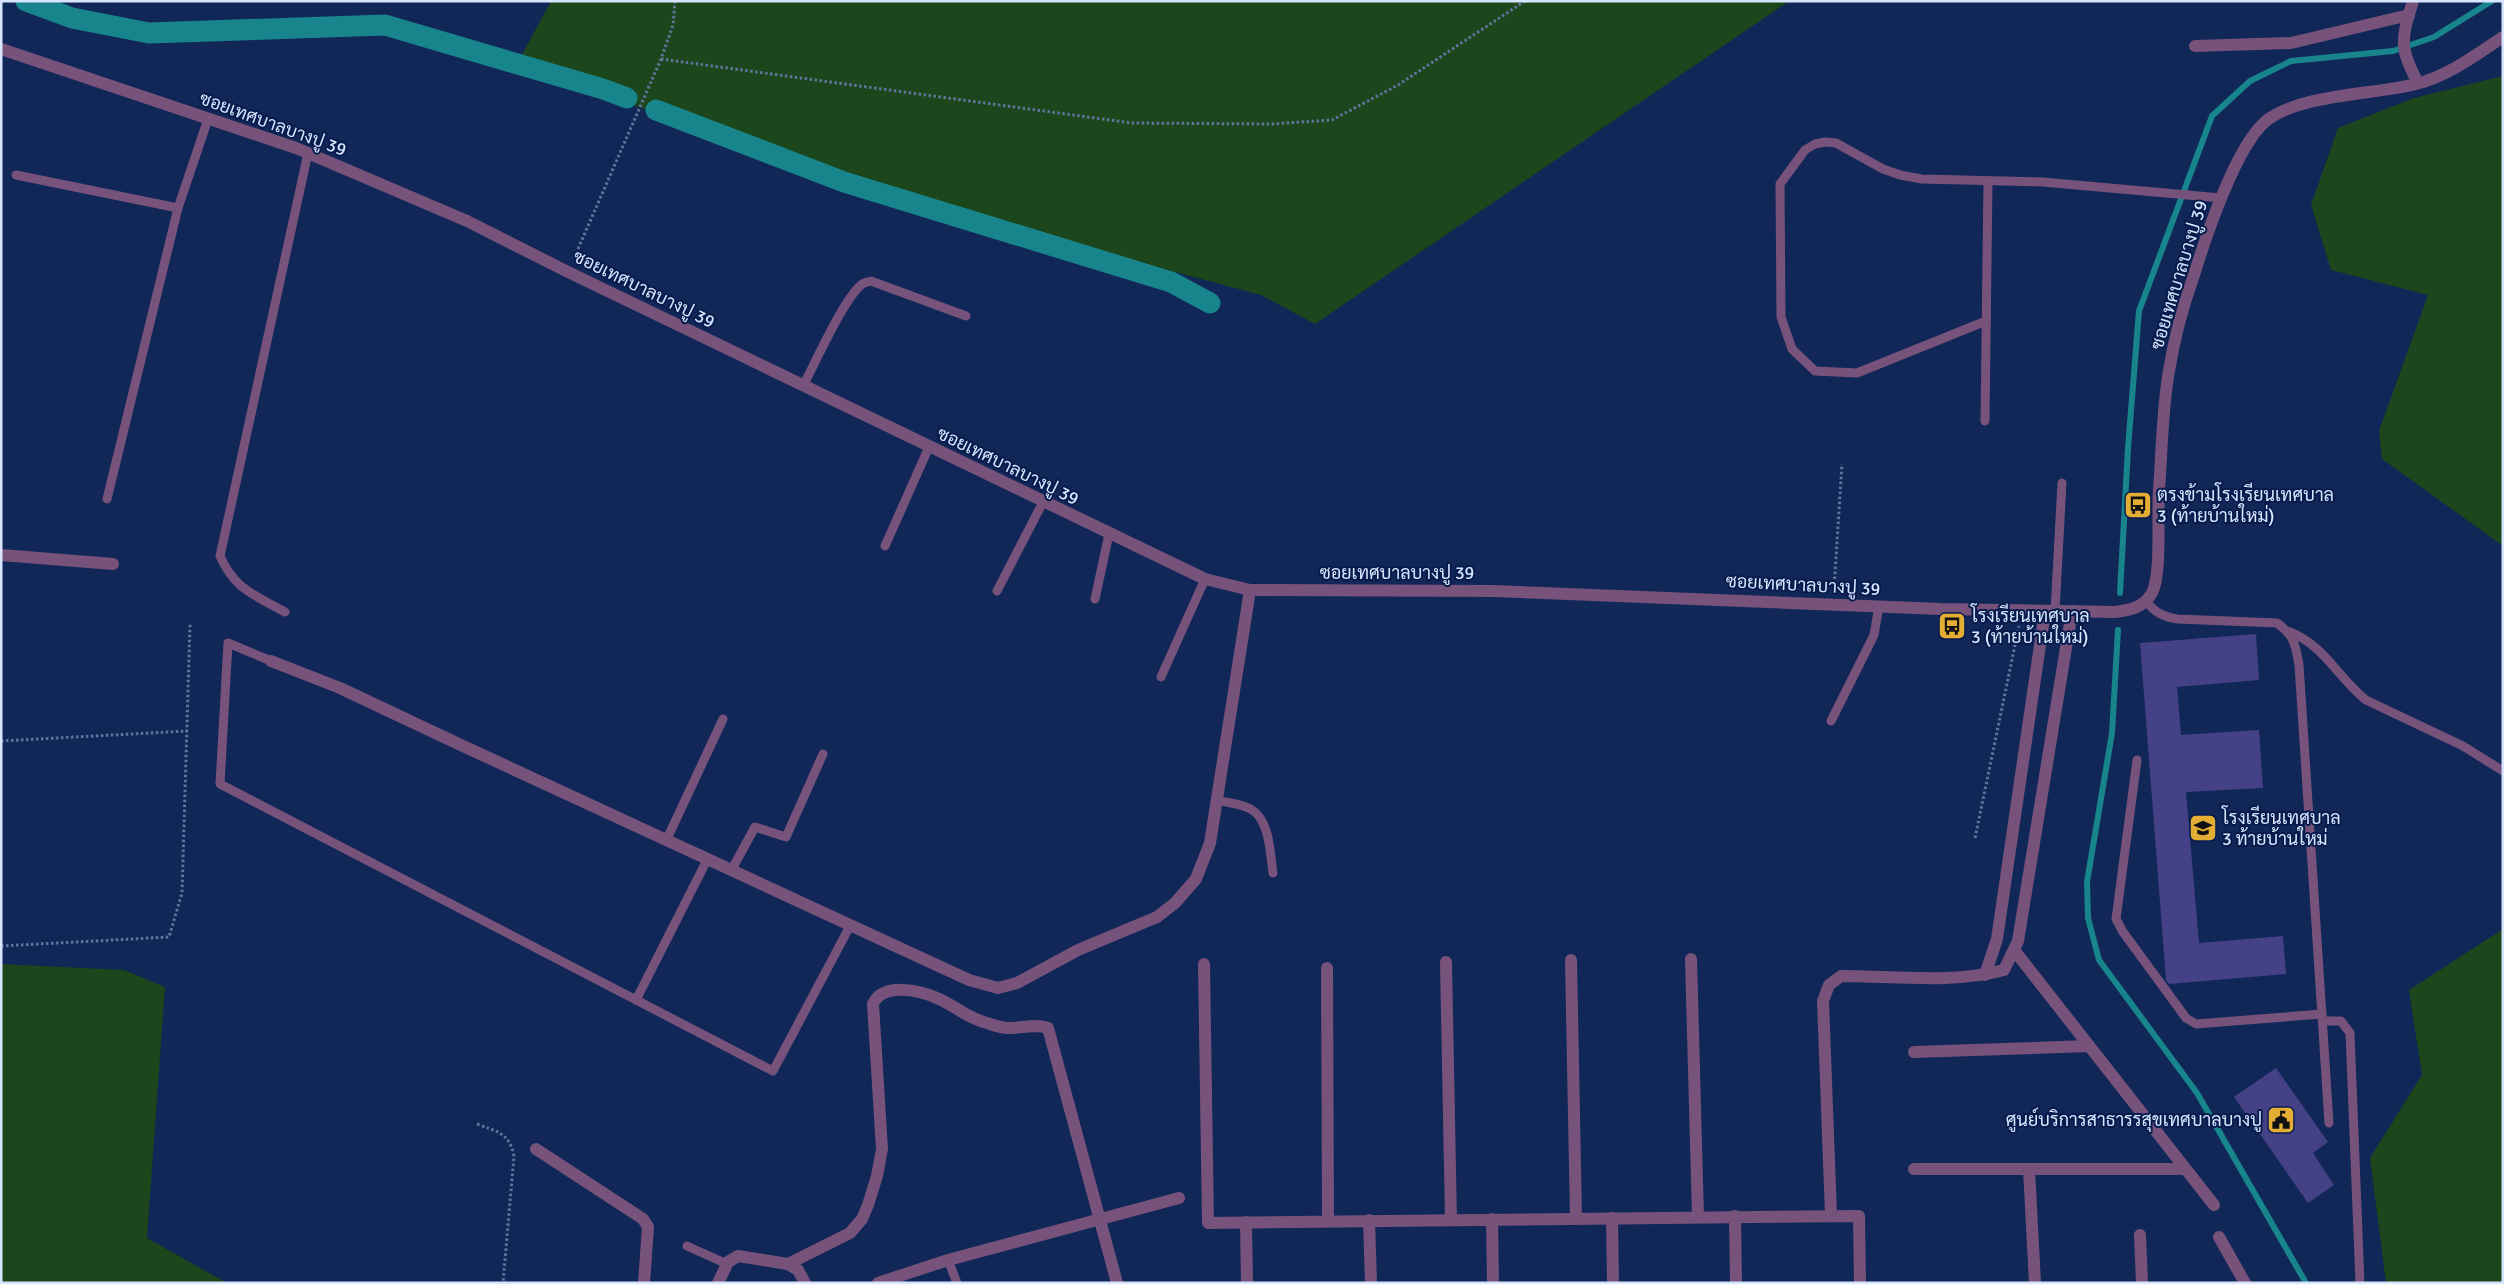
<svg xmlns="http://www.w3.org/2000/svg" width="2504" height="1284" viewBox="0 0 2504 1284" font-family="Signika,Sarabun,sans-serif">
<rect width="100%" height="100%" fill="#102758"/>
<!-- green -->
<g fill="#1c461b">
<polygon points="551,1 1789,1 1315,324 1261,295 891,196 517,64"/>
<polygon points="2503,76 2503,546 2382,459 2379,431 2428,295 2331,270 2311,205 2338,128 2414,98"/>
<polygon points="2503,929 2503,1283 2386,1283 2370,1158 2422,1075 2409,990"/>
<polygon points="1,964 124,970 165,987 147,1238 227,1283 1,1283"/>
</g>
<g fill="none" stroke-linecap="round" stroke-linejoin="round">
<!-- stream -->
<g stroke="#18858d" stroke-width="6">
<polyline points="2120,593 2128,448 2139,311 2212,116 2250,81 2291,61 2393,51 2434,37 2492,1"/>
<polyline points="2118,630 2112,733 2087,882 2088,918 2099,960 2197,1093 2306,1283"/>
</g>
<!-- canal -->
<g stroke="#18858d" stroke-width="21">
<polyline points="26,1 72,18 149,33 385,25 603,89 627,98"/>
<polyline points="656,110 844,182 1171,282 1210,303"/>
</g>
</g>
<!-- building -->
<g fill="#454187">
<polygon points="2256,634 2259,680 2177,687 2181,735 2259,730 2263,788 2186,792 2199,943 2283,936 2286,974 2169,984 2166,980 2140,643"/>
<polygon points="2276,1068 2328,1142 2313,1153 2334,1185 2308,1203 2234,1097"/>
</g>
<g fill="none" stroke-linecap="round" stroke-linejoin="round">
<!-- path -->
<g stroke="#61759c" stroke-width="3" stroke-dasharray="2.5 2.5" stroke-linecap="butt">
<polyline points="661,59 1132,123 1272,124 1332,120 1398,85 1525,1"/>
<polyline points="574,258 661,59 673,25 675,1"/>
<polyline points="1834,589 1842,464"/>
<polyline points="1,741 187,731"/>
<polyline points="1975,838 2019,626"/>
<polyline points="1,946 169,937 182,893 190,624"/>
<path d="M477 1124C497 1132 509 1132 514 1156L503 1283"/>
</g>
<!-- service -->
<g stroke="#77527b" stroke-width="9">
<polyline points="16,175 178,208"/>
<polyline points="1986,321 1857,373 1815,371 1792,349 1781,317 1780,184 1805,150 1815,144 1825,142 1836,143 1883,169 1900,175 1922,179 2043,182 2221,198"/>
<path d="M803 386C815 363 844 299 861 285 864 282 867 282 871 281L966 316"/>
<polyline points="1985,421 1988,181"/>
<polyline points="107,499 178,208 208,119"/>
<polyline points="885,546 929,447"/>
<polyline points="997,591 1043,502"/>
<polyline points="1095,599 1109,534"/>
<path d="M2146 601C2155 613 2164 617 2178 619L2277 623C2295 636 2295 644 2299 665L2329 1123"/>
<polyline points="2055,611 2062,483"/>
<path d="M285 612C255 595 235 590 220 556L308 153"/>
<path d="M2290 632C2325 646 2338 678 2366 700L2463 746 2503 771"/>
<polyline points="271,661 228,643 220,784 773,1071 850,926"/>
<polyline points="1161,677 1205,579"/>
<polyline points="1831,721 1874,635 1879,606"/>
<polyline points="2137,760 2116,919 2123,932 2186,1018 2196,1024 2322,1014"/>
<path d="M1217 800C1228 803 1243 804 1252 810 1270 821 1270 854 1273 873"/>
<polyline points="666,841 723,719"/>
<polyline points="731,871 755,827 786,837 823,754"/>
<polyline points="636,1000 707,860"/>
<polyline points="2323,1021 2341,1021 2350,1033 2360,1283"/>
<polyline points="687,1246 727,1264"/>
<polyline points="948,1260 957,1283"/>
</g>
<!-- minor -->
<g stroke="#77527b" stroke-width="12">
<path d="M2413 1C2401 40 2399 47 2418 83"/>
<polyline points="2195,46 2291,43 2409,15"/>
<polyline points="1,555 113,564"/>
<polyline points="271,661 340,688 463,746 969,980 998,988 1017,983 1078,950 1157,917 1175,903 1196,879 1210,843 1250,590"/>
<polyline points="2014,950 2214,1205"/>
<polyline points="1691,959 1698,1217"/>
<polyline points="1571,960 1576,1218"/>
<polyline points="1446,962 1451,1220"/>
<polyline points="1204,964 1208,1223 1859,1216 1860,1283"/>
<polyline points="1327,968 1328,1221"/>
<polyline points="1985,975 1997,939 2045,611"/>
<polyline points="1914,1052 2089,1046"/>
<polyline points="536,1149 643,1219 648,1227 644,1283"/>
<polyline points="1914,1169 2185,1169"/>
<polyline points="2029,1169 2035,1283"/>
<path d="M1831 1215 1823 1001 1829 985 1841 976C1894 976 1952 984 2004 970L2018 941 2072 611"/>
<polyline points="1735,1216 1736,1283"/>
<polyline points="1612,1218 1613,1283"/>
<polyline points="1492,1219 1493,1283"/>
<polyline points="1369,1220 1371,1283"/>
<polyline points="1246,1222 1247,1283"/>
<polyline points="2140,1235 2142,1283"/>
<polyline points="2219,1237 2245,1283"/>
<path d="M788 1264 850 1233 862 1219 868 1205 877 1176 882 1149 873 1004C883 982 920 990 939 999 955 1006 969 1019 987 1023 993 1025 999 1027 1006 1028 1019 1029 1034 1023 1048 1028L1117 1283"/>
<polyline points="718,1283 728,1262 738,1256 788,1264 798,1270 805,1283"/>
<polyline points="878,1283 948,1260 1179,1198"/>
</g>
<!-- tertiary -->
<path stroke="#77527b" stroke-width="12" d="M1 49 296 148 467 221 568 272 1205 579 1250 590 1494 591 1941 609 2115 612C2130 610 2143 608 2152 593 2162 574 2157 514 2159 490 2162 451 2162 410 2169 371 2174 339 2183 306 2194 275 2206 236 2236 146 2266 121 2300 94 2373 95 2416 84 2448 76 2476 55 2503 37"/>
</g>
<!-- icons -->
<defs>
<g id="bus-square" transform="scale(1.4375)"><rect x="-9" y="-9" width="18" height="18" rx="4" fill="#e4ae35" stroke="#071c4d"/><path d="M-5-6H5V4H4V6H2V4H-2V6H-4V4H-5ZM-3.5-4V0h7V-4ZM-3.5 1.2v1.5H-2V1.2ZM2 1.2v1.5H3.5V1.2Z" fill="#111"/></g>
<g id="school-square" transform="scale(1.4375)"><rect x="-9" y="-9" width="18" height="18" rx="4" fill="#e4ae35" stroke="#071c4d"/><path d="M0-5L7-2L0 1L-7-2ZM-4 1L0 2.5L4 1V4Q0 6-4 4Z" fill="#111"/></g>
<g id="civic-square" transform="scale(1.4375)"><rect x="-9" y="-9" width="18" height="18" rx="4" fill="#e4ae35" stroke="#071c4d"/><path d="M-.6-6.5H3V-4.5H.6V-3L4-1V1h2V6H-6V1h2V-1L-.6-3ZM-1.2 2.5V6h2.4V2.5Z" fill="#111"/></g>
</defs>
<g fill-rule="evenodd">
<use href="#bus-square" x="2138" y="505"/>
<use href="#bus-square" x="1952" y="626"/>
<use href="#school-square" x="2203" y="828"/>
<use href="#civic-square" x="2281" y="1120"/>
</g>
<g text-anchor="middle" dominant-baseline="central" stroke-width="4" stroke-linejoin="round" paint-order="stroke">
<!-- street labels -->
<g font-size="18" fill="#d7e5fe" stroke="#071c4d">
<text transform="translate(273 124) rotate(20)">ซอยเทศบาลบางปู 39</text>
<text transform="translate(2179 275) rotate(-73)">ซอยเทศบาลบางปู 39</text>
<text transform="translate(644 289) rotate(26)">ซอยเทศบาลบางปู 39</text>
<text transform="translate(1008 466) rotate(26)">ซอยเทศบาลบางปู 39</text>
<text x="1397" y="573">ซอยเทศบาลบางปู 39</text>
<text transform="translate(1803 585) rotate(3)">ซอยเทศบาลบางปู 39</text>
</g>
<!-- poi labels -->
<g font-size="18" fill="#d7e5fe" stroke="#071c4d" text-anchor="start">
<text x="2157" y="495">ตรงข้ามโรงเรียนเทศบาล<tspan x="2157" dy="21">3 (ท้ายบ้านใหม่)</tspan></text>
<text x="1971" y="616">โรงเรียนเทศบาล<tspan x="1971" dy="21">3 (ท้ายบ้านใหม่)</tspan></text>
<text x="2222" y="818">โรงเรียนเทศบาล<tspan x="2222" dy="21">3 ท้ายบ้านใหม่</tspan></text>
<text x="2262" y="1120" text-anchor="end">ศูนย์บริการสาธารรสุขเทศบาลบางปู</text>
</g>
</g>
<!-- border -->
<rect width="2504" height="1284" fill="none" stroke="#d7e5fe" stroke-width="5"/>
</svg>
